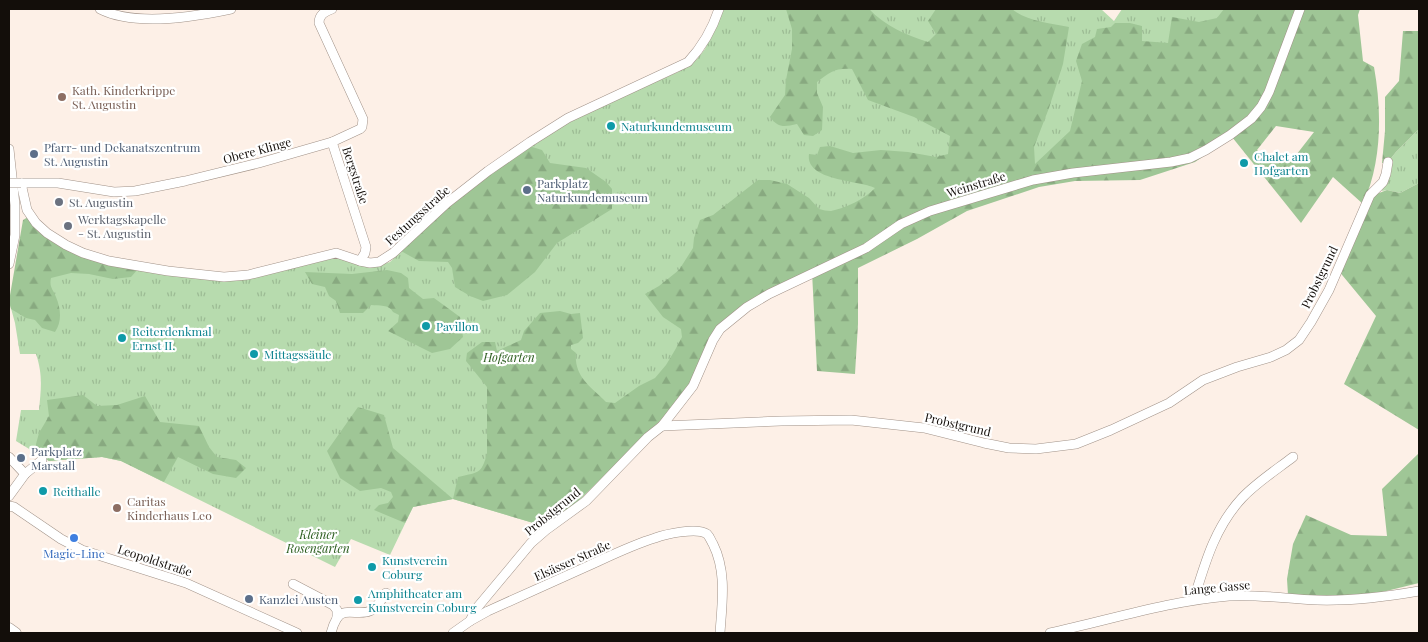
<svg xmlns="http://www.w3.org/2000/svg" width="1428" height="642" viewBox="0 0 1428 642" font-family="'Playfair Display',serif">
<defs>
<pattern id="grass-tufts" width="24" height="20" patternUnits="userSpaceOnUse" patternTransform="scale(1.25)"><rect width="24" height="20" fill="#b7dbae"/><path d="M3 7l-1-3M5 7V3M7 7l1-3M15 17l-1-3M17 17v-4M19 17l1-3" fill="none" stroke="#9cbb94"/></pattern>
<pattern id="forest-firs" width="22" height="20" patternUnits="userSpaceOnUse" patternTransform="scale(1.25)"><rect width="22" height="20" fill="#9fc696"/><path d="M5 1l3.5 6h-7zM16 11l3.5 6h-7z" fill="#88a980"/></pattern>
</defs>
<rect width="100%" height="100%" fill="#fdf0e7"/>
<!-- grass -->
<g fill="url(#grass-tufts)">
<path d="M722 9H1101L1114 21 1122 9H1298L1270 85 929 208 730 317 599 481 578 501 547 527 453 499 413 507 390 555 351 539 335 567 121 461 102 457 49 461 16 441 21 410H39C41 389 43 375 36 354H20L15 323 9 301 85 257 230 281 333 257 377 266 390 262 449 206 505 163 555 129 599 107 678 72 697 59 705 49Z"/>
<path d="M1419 129V183L1400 193 1387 190 1382 191C1385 176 1393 183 1388 162L1396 152Z"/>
</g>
<!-- forest -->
<g fill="url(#forest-firs)" fill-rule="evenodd">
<path d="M786 9H869C885 26 906 35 928 42L936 34 928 21 936 9H1012C1026 21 1050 23 1069 27L1063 64 1049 108 1034 147 1035 164 1070 131 1082 81 1076 61 1082 44 1095 37 1097 29 1111 27 1115 23H1130L1142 26V41L1168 43 1172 17 1199 22 1217 18 1224 9H1360L1358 15 1363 61 1374 67C1382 111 1382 162 1363 204L1333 177 1301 223 1232 137 1195 162 1140 180 1075 181 1039 187 967 211 917 239 858 268V324L855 374 817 371 812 272 730 317 697 374 670 411 578 501 547 527 453 499 413 507 405 523 374 510 379 505 388 503 393 497 391 492 381 488 360 491 340 478 327 451 358 407 384 415 393 448 453 499 458 477C478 472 481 475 487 454V387L466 361 467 353 482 342H495L497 351 521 340 524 331 540 313 560 311 571 314 580 313 583 338 578 343 571 345V349L576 353C574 375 588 385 603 399L606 402 615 403 639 386 655 378 666 365 675 350 682 337 681 329 663 317 645 294 659 286 679 270 693 248 694 238 700 220 713 215 758 180H770L787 184 809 198 819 209C823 210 827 211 831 211 846 208 865 199 875 188 858 180 805 181 809 154L817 155 820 147 830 146 853 153 881 150 908 152 936 157 948 154 950 136 914 117 868 100 852 69C834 68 831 72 817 82V93L823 107 822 130 813 136 804 135 797 124C784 127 778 128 770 117L785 95 786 80 792 49V29ZM1276 126 1314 132 1293 159 1278 154 1264 156 1257 150Z"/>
<polygon points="1403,31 1419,31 1419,129 1396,152 1388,162 1382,163 1385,131 1385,97 1399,81"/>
<polygon points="529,146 542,150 550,163 586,168 606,182 612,189 612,209 557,243 535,272 507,295 483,301 470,296 455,287 452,268 448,262 419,261 401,251 449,206 505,163"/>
<polygon points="1419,183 1419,430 1344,384 1376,316 1338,270 1371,196 1387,190 1400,193"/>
<path d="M28 217 43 233 138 269 131 277 113 279 89 274 71 273 51 278C49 287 53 289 56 297 61 309 62 322 55 332L42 328 35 320 26 318 11 309 9 301 23 220Z"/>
<path d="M387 270 401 273 408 278 409 288 423 299 434 298 460 317 463 337 450 349 432 353 388 331 398 322 399 315 393 312C389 304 379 306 371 305L363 313H340L336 301 329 296 325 287 312 284 305 272 352 274Z"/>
<polygon points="83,395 97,406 117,405 145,396 160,422 199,426 209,447 217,457 236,460 246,468 236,478 213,474 178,457 164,482 121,461 102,457 49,461 36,453 36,444 39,433 49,416 47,400"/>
<polygon points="1419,453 1419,583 1370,595 1317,597 1288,595 1287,579 1293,544 1306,515 1351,535 1387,536 1382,489"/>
</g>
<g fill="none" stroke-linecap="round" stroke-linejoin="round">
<!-- minor casing -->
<g stroke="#a19288" stroke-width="10">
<g id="minor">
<path d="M100 9C135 27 194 17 231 9"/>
<path d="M332 9C325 12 319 14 319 23L363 119 362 127 360 129 332 142 259 163 185 181 135 191 114 192 58 183H21L27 210 36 223 47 233 66 245 83 253 109 261 168 271 224 277 248 275 336 253 360 261 370 263 379 262 393 253 447 203 488 171 530 142 568 118 688 62C703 46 712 30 719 9"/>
<polyline points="332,142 366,247 365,253 360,261"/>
<polyline points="9,149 15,205 15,235 9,264"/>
<polyline points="662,426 781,421 851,420 924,428 984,443 1009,448 1036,449 1076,444 1111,430 1169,403 1203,380 1237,367 1271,357 1286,350 1299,340 1311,322 1329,290 1370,195 1383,182 1386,174 1388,162"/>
<polyline points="9,457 25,474"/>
<polyline points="9,496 25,474 42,460"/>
<polyline points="9,506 14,507 61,539 82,550 186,583 297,633"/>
<polyline points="293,584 333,605 337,610 337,618"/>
<path d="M1194 599C1205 563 1215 527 1242 498 1256 483 1276 470 1293 457"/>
<polyline points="470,621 476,609 531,543 546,530 586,501 648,437 662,426 693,386 713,340 720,329 747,307 769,294 866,248 901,224 930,211 1033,180 1073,173 1171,162 1190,158 1206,150 1230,135 1251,119 1261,107 1269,92 1300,9"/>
<path d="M331 633C332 629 334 623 337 618 344 607 359 616 370 611 378 607 381 600 386 593"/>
<path d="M453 633 470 621 488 611C521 596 555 581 588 566 610 556 632 545 655 538 666 534 697 527 707 534 710 537 711 541 713 544 727 572 722 603 720 633"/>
<path d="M1050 633C1110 620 1168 601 1229 596 1258 594 1288 599 1317 600 1351 601 1385 597 1419 591"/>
</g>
</g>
<!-- tertiary casing -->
<g stroke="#a19288" stroke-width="11">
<polyline id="tertiary" points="9,628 16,633"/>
</g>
<!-- minor -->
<use href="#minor" stroke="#fff" stroke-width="9"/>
<!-- tertiary -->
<use href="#tertiary" stroke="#fff" stroke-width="10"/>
<!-- minor-bridge casing -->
<g stroke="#a19288" stroke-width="10" stroke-linecap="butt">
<polyline id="minor-bridge" points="9,183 21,183"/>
</g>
<!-- minor-bridge -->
<use href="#minor-bridge" stroke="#fff" stroke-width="9"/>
</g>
<!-- markers -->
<g fill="#8d6e63" stroke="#fff" stroke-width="2">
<circle cx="62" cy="97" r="5"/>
<circle cx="117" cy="508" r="5"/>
</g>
<g fill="#0f9aa8" stroke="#fff" stroke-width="2">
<circle cx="611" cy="126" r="5"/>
<circle cx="1244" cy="163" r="5"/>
<circle cx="426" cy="326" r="5"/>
<circle cx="122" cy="338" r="5"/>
<circle cx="254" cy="354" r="5"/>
<circle cx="43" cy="491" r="5"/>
<circle cx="372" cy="567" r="5"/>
<circle cx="358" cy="600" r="5"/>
</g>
<g fill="#5c6f8a" stroke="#fff" stroke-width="2">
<circle cx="34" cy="154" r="5"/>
<circle cx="527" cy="190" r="5"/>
<circle cx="21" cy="458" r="5"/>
<circle cx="249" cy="599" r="5"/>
</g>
<g fill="#6b7280" stroke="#fff" stroke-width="2">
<circle cx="59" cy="202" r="5"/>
<circle cx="68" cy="226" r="5"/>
</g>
<circle fill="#3f7fe0" stroke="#fff" stroke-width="2" cx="74" cy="538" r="5"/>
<g text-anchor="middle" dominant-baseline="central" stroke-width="4.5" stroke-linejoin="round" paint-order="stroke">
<!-- education labels -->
<g font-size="12" fill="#785e54" stroke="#fff" text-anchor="start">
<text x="72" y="90">Kath. Kinderkrippe<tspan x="72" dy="14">St. Augustin</tspan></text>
<text x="127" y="501">Caritas<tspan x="127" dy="14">Kinderhaus Leo</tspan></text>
</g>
<!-- culture labels -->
<g font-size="12" fill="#0d838f" stroke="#fff" text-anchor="start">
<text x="621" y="126">Naturkundemuseum</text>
<text x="1254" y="156">Chalet am<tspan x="1254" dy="14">Hofgarten</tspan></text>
<text x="436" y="326">Pavillon</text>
<text x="132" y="331">Reiterdenkmal<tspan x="132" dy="14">Ernst II.</tspan></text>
<text x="264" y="354">Mittagssäule</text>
<text x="53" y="491">Reithalle</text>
<text x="382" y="560">Kunstverein<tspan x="382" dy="14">Coburg</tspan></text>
<text x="368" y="593">Amphitheater am<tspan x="368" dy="14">Kunstverein Coburg</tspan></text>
</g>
<!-- service labels -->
<g font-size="12" fill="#4e5e75" stroke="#fff" text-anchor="start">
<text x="44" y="147">Pfarr- und Dekanatszentrum<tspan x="44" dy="14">St. Augustin</tspan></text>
<text x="537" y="183">Parkplatz<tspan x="537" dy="14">Naturkundemuseum</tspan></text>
<text x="31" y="451">Parkplatz<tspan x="31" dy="14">Marstall</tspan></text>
<text x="259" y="599">Kanzlei Austen</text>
</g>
<!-- street labels -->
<g font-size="12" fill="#130e0a" stroke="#fff">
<text transform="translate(257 150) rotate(-15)">Obere Klinge</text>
<text transform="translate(356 175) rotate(72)">Bergstraße</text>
<text transform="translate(976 184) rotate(-17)">Weinstraße</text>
<text transform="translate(417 215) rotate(-42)">Festungsstraße</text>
<text transform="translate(1319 277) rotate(-64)">Probstgrund</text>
<text transform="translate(958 424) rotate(13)">Probstgrund</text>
<text transform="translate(552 511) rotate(-39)">Probstgrund</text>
<text transform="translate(155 560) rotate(18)">Leopoldstraße</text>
<text transform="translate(572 560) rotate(-24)">Elsässer Straße</text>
<text transform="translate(1217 587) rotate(-5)">Lange Gasse</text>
</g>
<!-- worship labels -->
<g font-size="12" fill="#5b616d" stroke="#fff" text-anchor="start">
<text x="69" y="202">St. Augustin</text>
<text x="78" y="219">Werktagskapelle<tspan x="78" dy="14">- St. Augustin</tspan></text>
</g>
<!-- park labels -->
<g font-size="12" font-style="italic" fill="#2a5c1d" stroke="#fff">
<text x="509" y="357">Hofgarten</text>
<text x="318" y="534">Kleiner<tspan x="318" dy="14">Rosengarten</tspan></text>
</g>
<!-- shop labels -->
<g font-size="12" fill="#366cbe" stroke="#fff">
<text x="74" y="553">Magic-Line</text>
</g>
</g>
<!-- border -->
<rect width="1428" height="642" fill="none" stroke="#130e0a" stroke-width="20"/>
</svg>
